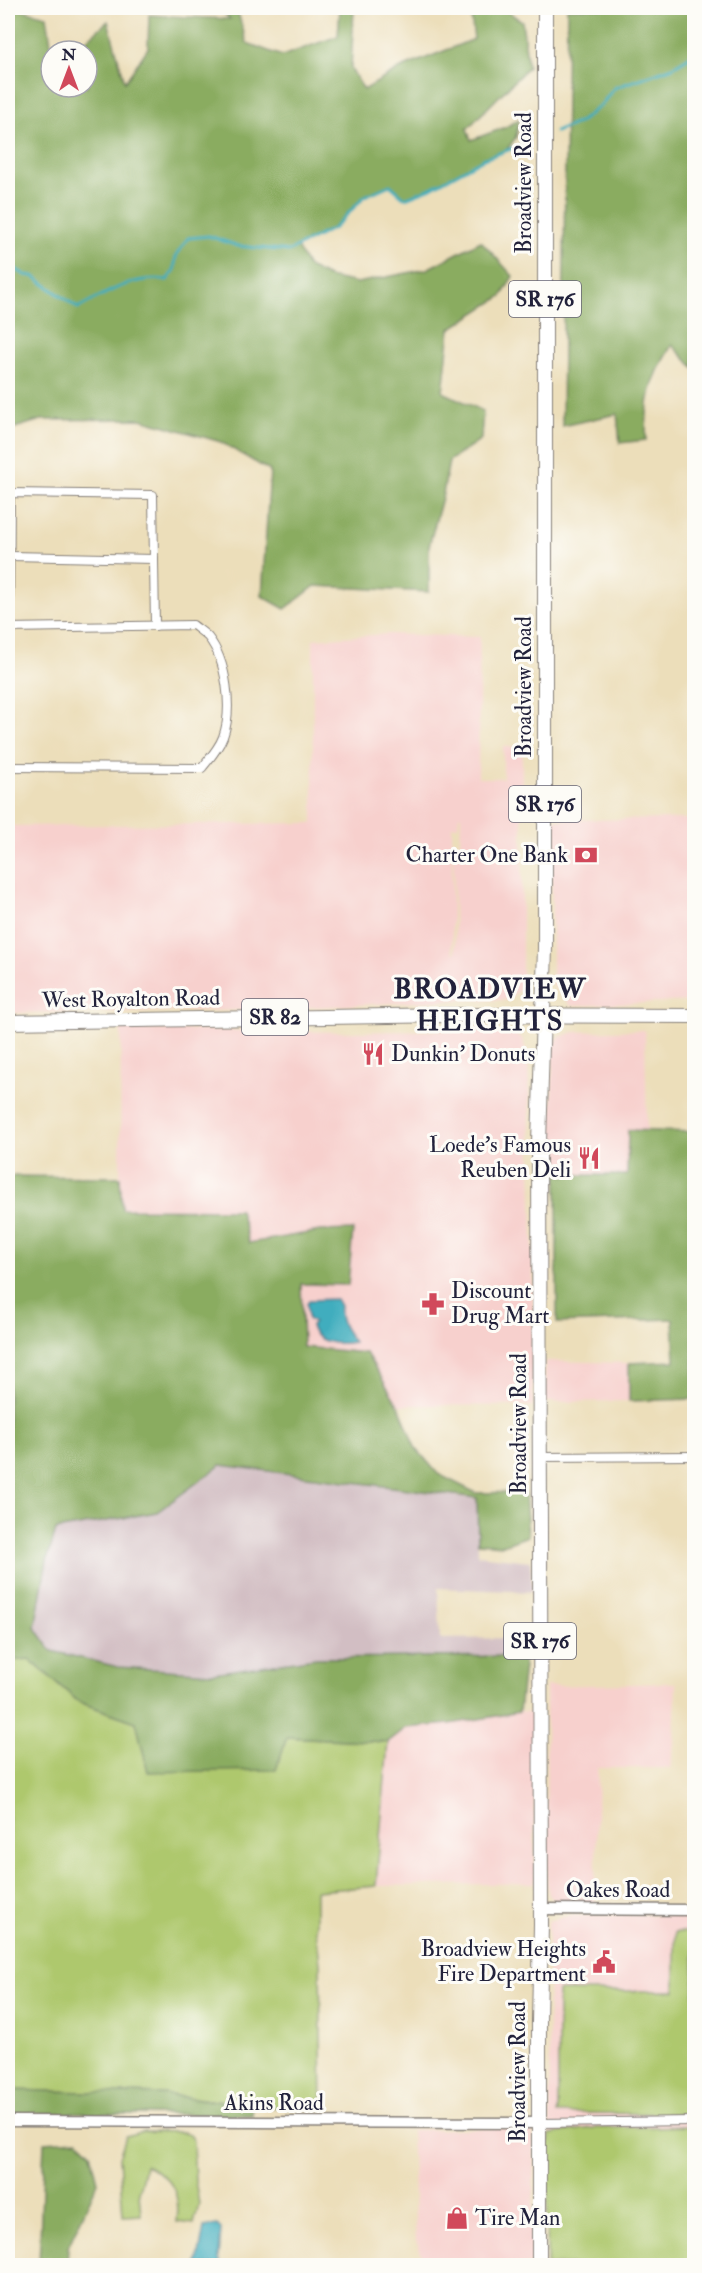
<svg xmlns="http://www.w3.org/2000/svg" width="702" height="2273" viewBox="0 0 702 2273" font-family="'IM FELL Double Pica',serif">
<rect width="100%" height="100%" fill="#fdfcf7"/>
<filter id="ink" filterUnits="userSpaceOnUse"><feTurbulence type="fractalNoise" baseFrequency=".0167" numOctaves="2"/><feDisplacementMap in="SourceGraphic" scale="12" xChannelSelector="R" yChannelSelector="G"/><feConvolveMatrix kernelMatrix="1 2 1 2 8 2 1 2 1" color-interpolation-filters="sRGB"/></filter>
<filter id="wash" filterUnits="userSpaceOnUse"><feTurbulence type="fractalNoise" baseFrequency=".008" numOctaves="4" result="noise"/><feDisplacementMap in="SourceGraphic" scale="24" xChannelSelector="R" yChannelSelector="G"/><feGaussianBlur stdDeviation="1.35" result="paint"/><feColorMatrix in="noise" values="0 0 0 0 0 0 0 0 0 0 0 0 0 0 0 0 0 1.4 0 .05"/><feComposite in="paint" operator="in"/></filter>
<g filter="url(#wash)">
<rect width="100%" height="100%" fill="#ecdeba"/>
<!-- built -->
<g fill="#f7d0cd" fill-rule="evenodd">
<path d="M390 634 480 637 478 778H503V747H522V988L507 1000H456L259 1010 8 1013V826L313 823V639ZM459 816H461L460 845H453L455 954 452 950V826H458Z"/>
<polygon points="694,819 694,1001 571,1006 552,984 552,820"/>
<polygon points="121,1029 351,1032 485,1030 510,1032 522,1038 528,1057 533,1239 533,1406 399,1405 366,1353 303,1347 301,1284 353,1230 320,1231 249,1243 240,1210 122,1209 120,1177"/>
<polygon points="645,1030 647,1131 628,1130 627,1175 550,1175 553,1046 559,1037 575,1032"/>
<polygon points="545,1361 629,1363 629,1401 545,1402"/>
<polygon points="676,1683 674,1744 670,1768 598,1768 595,1904 557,1903 549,1895 547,1886 546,1686"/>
<polygon points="519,1712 533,1713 535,1883 376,1886 388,1742 406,1728 450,1724"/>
<polygon points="694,1914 694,2265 547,2266 548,2148 550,2134 548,1921 568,1916"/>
<polygon points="511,2128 532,2131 534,2144 532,2265 423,2265 422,2254 416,2240 411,2130"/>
</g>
<!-- industrial -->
<polygon fill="#d2bec3" points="221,1465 477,1499 478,1555 530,1561 533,1592 438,1588 440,1639 525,1638 525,1656 316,1658 213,1673 118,1667 52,1651 35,1627 47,1560 56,1530 157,1512"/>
<!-- green -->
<g fill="#aec86d" stroke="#687554" stroke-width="1.5">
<polygon points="29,1659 79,1702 136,1722 287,1737 388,1742 376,1886 316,1891 316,1930 320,1963 322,2110 253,2106 163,2094 8,2090 8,1661"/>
<polygon points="675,1932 694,1932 694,2114 558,2113 558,1991 675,1991"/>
<polygon points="694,2126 694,2265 547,2265 548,2148 550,2134 591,2128"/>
<path d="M143 2131 184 2132 189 2134 193 2141 195 2180 199 2204 194 2224 177 2222C181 2193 172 2176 145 2165L139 2192 141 2215 123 2216 119 2157 126 2136Z"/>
</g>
<!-- forest -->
<g fill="#8aac60" stroke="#56674e" stroke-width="1.5">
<polygon points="15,8 47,16 52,51 51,87 87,87 87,51 74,51 108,21 125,82 148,48 149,15 230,19 219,8 244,8 238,13 247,43 282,56 338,36 340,8 354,8 351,69 364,90 399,69 474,39 470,8 502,8 522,21 528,67 467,129 471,140 506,127 519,119 516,137 506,151 483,159 431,188 405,198 390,185 365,196 334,228 297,247 308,267 328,277 357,283 427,269 481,241 513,276 502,296 450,329 443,392 483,411 481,439 449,461 443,494 429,546 429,592 315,586 285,609 262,596 270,471 221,442 141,419 41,420 8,430 8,64"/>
<path d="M567 8H694V368L672 345C650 380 646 400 646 440L620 443 617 414 562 426Z"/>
<polygon points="628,1130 694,1132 694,1399 629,1401 629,1363 675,1361 673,1319 557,1323 557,1175 627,1175"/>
<polygon points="8,1176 120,1177 122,1209 240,1210 249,1243 320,1231 353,1230 348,1285 301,1284 303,1347 366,1353 399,1406 415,1447 438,1474 476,1493 525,1492 528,1536 503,1545 478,1543 477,1498 221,1465 157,1512 56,1530 47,1560 35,1627 52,1651 118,1667 213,1673 316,1658 525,1656 519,1712 450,1724 406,1728 388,1742 287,1737 276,1770 148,1772 136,1722 79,1702 29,1659 8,1661"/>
<polygon points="8,2090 163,2094 253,2106 252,2115 8,2113"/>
<polygon points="78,2140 91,2153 98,2182 68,2247 67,2265 39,2265 44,2142"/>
</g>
<!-- water -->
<g fill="#40adbe" stroke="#31687c" stroke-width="1.5">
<path d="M336 1299 340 1306C338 1321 345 1330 354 1342 339 1345 315 1344 311 1326L314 1323 308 1319 307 1304 309 1300Z"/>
<polygon points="217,2225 221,2229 219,2259 221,2265 197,2265 204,2227"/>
</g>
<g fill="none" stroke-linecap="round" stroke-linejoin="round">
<!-- stream -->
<g stroke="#40adbe" stroke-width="3">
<polyline points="555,132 580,122 602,104 614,88 673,67 694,54"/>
<path d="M8 264 25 275 33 276 78 308C107 293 133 275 167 280L174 271 176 256 188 238 209 236 238 246 289 251 334 228 365 196 390 185 405 198 431 188 483 159 522 145"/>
</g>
</g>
</g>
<g filter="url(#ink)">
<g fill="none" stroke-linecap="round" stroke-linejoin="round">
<!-- minor casing -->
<g stroke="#87807a" stroke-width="10">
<g id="minor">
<polyline points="10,556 154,559"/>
<path d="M8 628 193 625C198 629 204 633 208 637 227 661 233 709 223 737 219 748 210 758 202 768L8 767"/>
<polyline points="9,628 10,493 153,495 155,626"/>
<polyline points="540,1457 694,1456"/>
<polyline points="539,2123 694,2121"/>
</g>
</g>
<!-- tertiary casing -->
<g stroke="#87807a" stroke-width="13">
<g id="tertiary">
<polyline points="541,1909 694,1910"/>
<polyline points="8,2121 539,2123"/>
</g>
</g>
<!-- primary casing -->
<g stroke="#87807a" stroke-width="16">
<g id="primary">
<polyline points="8,1022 451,1015 694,1016"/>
<polyline points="539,2266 539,2022 541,1925 539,1143 545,948 545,8"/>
</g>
</g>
<!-- minor -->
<use href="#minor" stroke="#fff" stroke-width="8"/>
<!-- tertiary -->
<use href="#tertiary" stroke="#fff" stroke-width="10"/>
<!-- primary -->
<use href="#primary" stroke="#fff" stroke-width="14"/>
</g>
</g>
<!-- icons -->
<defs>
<g id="bank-bare" transform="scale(1.8)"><path d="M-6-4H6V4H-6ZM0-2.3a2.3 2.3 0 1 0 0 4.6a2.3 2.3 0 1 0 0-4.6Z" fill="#d1495b" stroke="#fdfcf7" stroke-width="2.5" paint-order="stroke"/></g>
<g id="restaurant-bare" transform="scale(1.8)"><path d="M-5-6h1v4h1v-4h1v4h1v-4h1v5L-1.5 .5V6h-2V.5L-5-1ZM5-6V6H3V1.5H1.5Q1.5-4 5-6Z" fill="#d1495b" stroke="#fdfcf7" stroke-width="2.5" paint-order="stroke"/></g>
<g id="pharmacy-bare" transform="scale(1.8)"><path d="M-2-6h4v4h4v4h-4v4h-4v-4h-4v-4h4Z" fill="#d1495b" stroke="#fdfcf7" stroke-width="2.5" paint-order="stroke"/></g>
<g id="civic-bare" transform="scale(1.8)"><path d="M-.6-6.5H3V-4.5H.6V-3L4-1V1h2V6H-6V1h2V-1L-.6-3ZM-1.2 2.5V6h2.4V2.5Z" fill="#d1495b" stroke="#fdfcf7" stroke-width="2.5" paint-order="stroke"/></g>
<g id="shop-bare" transform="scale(1.8)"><path d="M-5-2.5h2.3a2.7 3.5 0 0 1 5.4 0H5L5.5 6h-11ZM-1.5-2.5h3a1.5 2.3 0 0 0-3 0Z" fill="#d1495b" stroke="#fdfcf7" stroke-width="2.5" paint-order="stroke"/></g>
</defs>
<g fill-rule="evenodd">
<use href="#bank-bare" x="586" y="855"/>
<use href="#restaurant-bare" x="373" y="1054"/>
<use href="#restaurant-bare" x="589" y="1158"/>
<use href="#pharmacy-bare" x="433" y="1304"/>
<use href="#civic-bare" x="604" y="1962"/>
<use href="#shop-bare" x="457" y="2218"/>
</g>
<g text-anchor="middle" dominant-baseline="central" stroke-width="6" stroke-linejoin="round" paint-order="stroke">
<!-- shield labels -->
<g fill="#fdfcf7" stroke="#646373" stroke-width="1.5">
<rect x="509" y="281" width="72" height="36" rx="4.5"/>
<rect x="509" y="786" width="72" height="36" rx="4.5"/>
<rect x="242" y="999" width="66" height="36" rx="4.5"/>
<rect x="504" y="1623" width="72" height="36" rx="4.5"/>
</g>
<g font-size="21" font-weight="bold" fill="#22223b">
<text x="545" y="299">SR 176</text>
<text x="545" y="804">SR 176</text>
<text x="275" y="1017">SR 82</text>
<text x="540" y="1641">SR 176</text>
</g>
<!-- street labels -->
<g font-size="22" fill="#22223b" stroke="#fdfcf7">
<text transform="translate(524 183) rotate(-90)">Broadview Road</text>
<text transform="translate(524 687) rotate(-90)">Broadview Road</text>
<text transform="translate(131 999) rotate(-1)">West Royalton Road</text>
<text transform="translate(519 1424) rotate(-90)">Broadview Road</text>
<text x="618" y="1890">Oakes Road</text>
<text transform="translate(518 2072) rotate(-90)">Broadview Road</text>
<text x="274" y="2103">Akins Road</text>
</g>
<!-- poi labels -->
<g font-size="22" fill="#22223b" stroke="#fdfcf7" text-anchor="end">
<text x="568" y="855">Charter One Bank</text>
<text x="391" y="1054" text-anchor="start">Dunkin' Donuts</text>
<text x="571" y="1145">Loede's Famous<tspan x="571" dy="25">Reuben Deli</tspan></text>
<text x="451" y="1291" text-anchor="start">Discount<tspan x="451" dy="25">Drug Mart</tspan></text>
<text x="586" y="1949">Broadview Heights<tspan x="586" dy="25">Fire Department</tspan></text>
<text x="475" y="2218" text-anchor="start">Tire Man</text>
</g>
<!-- district labels -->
<g font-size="28" font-weight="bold" letter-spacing="1.5" fill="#22223b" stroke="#fdfcf7">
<text x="490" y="989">BROADVIEW<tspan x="490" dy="32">HEIGHTS</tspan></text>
</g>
</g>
<!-- margin -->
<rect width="702" height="2273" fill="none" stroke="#fdfcf7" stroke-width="30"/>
<!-- north arrow -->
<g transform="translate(69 69)"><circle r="28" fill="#fdfcf7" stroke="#a5a5ac" stroke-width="1.5"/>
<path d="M0-4.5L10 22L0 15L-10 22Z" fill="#d1495b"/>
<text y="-9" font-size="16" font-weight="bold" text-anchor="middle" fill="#22223b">N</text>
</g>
</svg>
